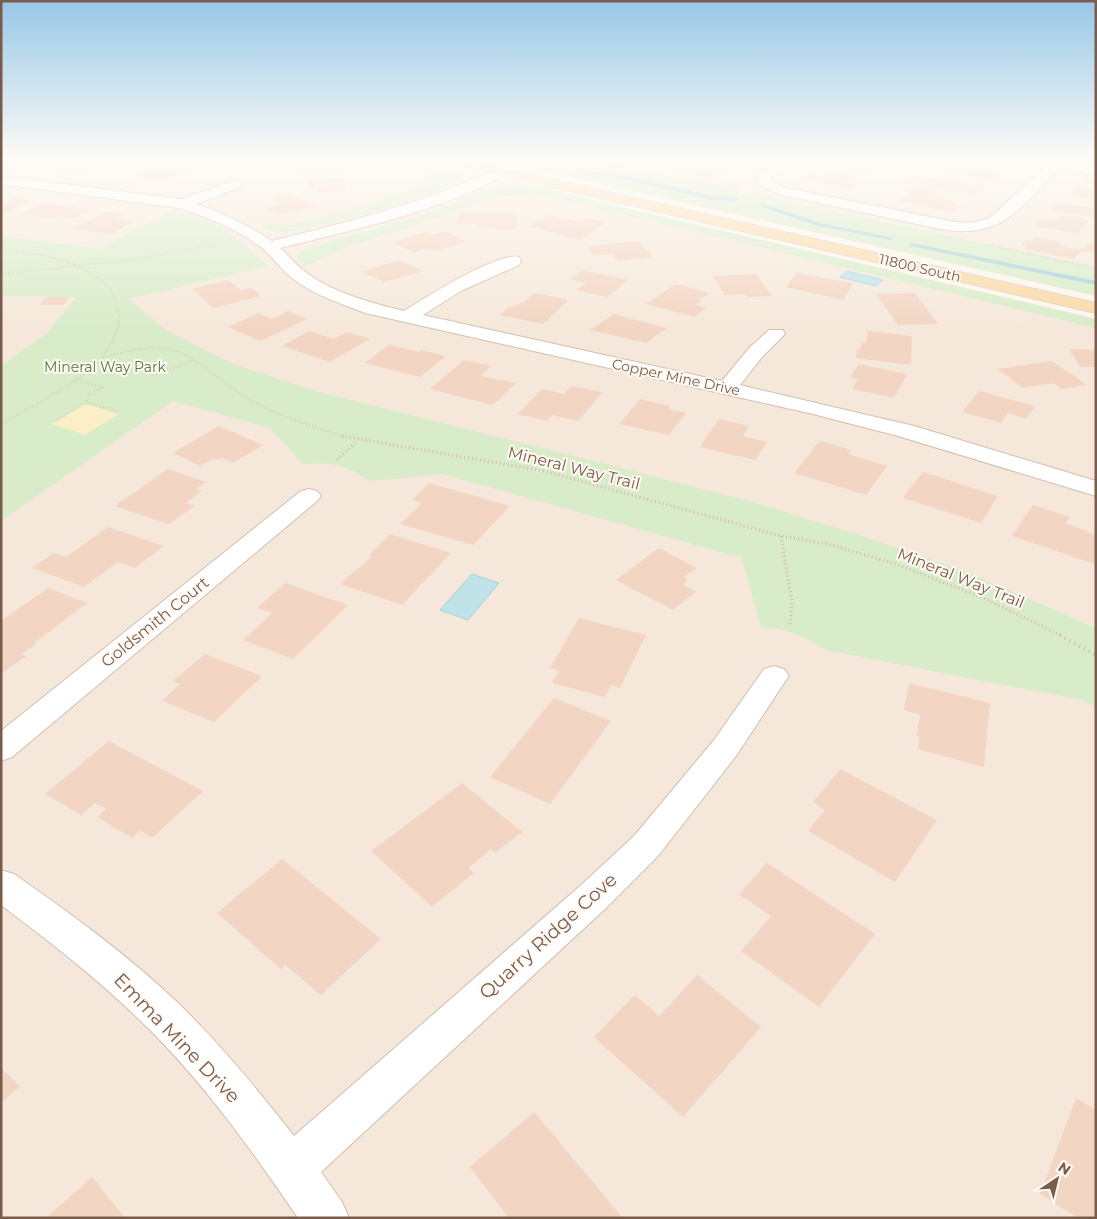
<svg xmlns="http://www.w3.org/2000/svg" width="1097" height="1219" viewBox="0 0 1097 1219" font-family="Montserrat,sans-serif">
<rect width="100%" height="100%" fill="#fdf6ec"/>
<!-- residential -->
<g fill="#f5e8da">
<polygon points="1,160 422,160 1096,319 1096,1218 1,1218"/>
<polygon points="596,160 1096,160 1096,267"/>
</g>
<!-- green -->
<g fill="#d8ecc9">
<path d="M392 160C415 160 442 160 462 171L463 176C450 192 318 229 292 231 280 233 270 232 259 226L267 224 293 225 370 204 431 182 426 168Z"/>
<polygon points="537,160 596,160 1096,267 1096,296 536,169 532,166 533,162"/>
<polygon points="508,185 530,185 1096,319 1096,328 538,194 492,197 429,221 344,248 313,263 304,266 297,258 301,251 308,248 416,217 492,188"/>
<path d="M173 210C217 221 236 235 267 266L129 299 166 330 233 364 319 392 633 471 756 503 856 534 967 572 1096 628V706L1081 700 825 650C806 636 785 629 761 627L742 558 442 474 372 481C363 479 359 474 351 470 336 463 319 463 303 464L270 428 173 401 1 521V366L48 332 76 297 1 296V236L100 249Z"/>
</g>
<!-- sand -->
<polygon fill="#fcefc7" points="85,404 118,414 85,435 51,424"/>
<!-- water -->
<g fill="#bfe3e8" stroke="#a5d3da">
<polygon points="847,271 883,280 876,286 840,277"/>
<polygon points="472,574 499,583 468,620 440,610"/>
</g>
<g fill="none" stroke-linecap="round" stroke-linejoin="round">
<!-- stream -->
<g fill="#a5d3da" fill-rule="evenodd">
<polygon points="576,168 640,179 711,196 735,197 738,199 735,201 711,200 640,183 574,171"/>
<polygon points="764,204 821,223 894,238 891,240 818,226 762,207 761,206"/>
<polygon points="912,243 1096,281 1096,285 910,246 909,245"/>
</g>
</g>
<!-- building -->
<g fill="#f3d5c3">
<polygon points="67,160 83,160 101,162 78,173 54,170 64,165 57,165"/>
<polygon points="193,160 221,160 222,162 195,165"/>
<polygon points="320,160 335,160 354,167 329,174 313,170 304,172 292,167"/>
<polygon points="686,160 709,160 730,164 721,169 726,170 711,178 668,169"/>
<polygon points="830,160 844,160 875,167 867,172 858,172 823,164"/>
<polygon points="967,160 996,160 1014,163 1001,170 963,163"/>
<polygon points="167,164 192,171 155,181 134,174"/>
<polygon points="963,165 1003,173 994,180 943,171 950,166 960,167"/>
<polygon points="831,171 855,176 845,183 858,185 850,190 802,179 810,174 823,176"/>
<polygon points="1086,174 1096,176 1096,185 1077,181"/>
<polygon points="914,176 952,181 984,187 973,194 906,181"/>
<polygon points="344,178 346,191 317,193 317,187 308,188 308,180"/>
<polygon points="917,186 939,190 932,196 923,196 955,202 952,204 962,207 951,212 897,201"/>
<polygon points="1076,187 1096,190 1096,200 1070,195"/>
<polygon points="288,195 316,205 283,216 263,209 279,204 270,200"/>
<polygon points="14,198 32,201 1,216 1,204"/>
<polygon points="1057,202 1096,209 1096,218 1049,210"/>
<polygon points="41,203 77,207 74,208 90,210 75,218 59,216 54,218 20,214"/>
<polygon points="106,211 127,214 116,220 132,222 111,234 73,229"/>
<polygon points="460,212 519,214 515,230 492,229 493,227 478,226 479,224 456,223"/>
<polygon points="547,215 580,222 587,218 607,222 580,240 529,226"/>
<polygon points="1062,215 1090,220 1078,234 1033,225 1040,218 1056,221"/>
<polygon points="443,231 466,241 437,251 424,249 414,252 392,243 426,232 433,235"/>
<polygon points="1035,237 1062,242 1059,245 1075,249 1085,248 1090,242 1096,243 1096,252 1080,252 1074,259 1024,249 1027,246 1021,245 1026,240 1031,241"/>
<polygon points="638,241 654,257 618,261 612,254 594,255 587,246"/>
<polygon points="398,260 423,271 384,282 362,272"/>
<polygon points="582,270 628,280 607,297 576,290 586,283 570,279"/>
<polygon points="796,273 853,283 843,300 786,287"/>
<polygon points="756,274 772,296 747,297 744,294 725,295 713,276"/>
<polygon points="228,280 241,290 252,288 261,296 213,308 192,289"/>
<polygon points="676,284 709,293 698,301 702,301 696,305 706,308 694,317 646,304"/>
<polygon points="534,293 569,300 543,324 500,315 508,308 524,302"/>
<polygon points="915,293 938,324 898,325 876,294"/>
<polygon points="46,297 70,297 64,305 39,305"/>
<polygon points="288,311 308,319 260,341 228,327 258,313 272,319"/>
<polygon points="614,314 666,328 646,343 590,330"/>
<polygon points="309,331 333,339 347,332 370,339 330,362 282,346"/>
<polygon points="868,331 912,336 911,365 856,358 857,349 860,350 861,344 867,342"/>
<polygon points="389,345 419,352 421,350 446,356 420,377 365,363"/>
<polygon points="1069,349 1096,350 1096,367 1080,367"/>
<polygon points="464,360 491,366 480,376 516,383 493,405 430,389"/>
<polygon points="1052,361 1087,385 1062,389 1053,383 1023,388 998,369"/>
<polygon points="859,364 907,374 894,398 852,389 858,379 850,377"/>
<polygon points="572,386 603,392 578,421 552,415 547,421 518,414 542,389 564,394"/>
<polygon points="979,391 1035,406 1026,419 1008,413 1001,423 962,412"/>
<polygon points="640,399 670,406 668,409 686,413 669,435 619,424"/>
<polygon points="719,419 749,426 743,436 767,442 755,460 700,447"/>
<polygon points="219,426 263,445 233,463 222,458 218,460 214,458 200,466 173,453"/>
<polygon points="820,441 851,450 848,454 887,466 866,495 794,473"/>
<polygon points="168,469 206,482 196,489 202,491 186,503 194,506 169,524 115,506"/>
<polygon points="923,472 998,496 981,523 903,498"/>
<polygon points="429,483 510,506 473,545 400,524 422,503 412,500"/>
<polygon points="1033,505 1070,517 1065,523 1096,535 1096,561 1094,564 1012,536"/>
<polygon points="108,527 164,546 135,568 118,562 84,587 32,568 54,553 66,557"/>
<polygon points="390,534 451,553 402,605 340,584 372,557 368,556"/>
<polygon points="659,548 697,568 684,577 688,580 683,584 696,592 673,610 616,580"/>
<polygon points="285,583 348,605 293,659 243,640 272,613 257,608"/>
<polygon points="48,588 87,603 34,643 36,644 22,654 26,656 1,674 1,621"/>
<polygon points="579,618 646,635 620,688 611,685 605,697 552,683 559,671 550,668"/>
<polygon points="205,654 262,676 214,722 162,701 180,684 173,681"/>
<polygon points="909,683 990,703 984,767 918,749 919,736 916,736 920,715 904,710"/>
<polygon points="554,698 611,721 550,804 490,777"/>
<polygon points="109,741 203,791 152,838 140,830 132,838 97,817 106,809 95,803 81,815 45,794"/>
<polygon points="840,769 937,820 895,882 808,831 825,810 813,802"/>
<polygon points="462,783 522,832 495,853 491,849 468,868 474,873 432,907 371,851"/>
<polygon points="282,859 381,939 321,995 285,965 281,969 217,913"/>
<polygon points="767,863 875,934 819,1007 741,951 771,916 739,894"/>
<polygon points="697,975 761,1027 683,1117 594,1037 635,995 659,1016"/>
<polygon points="1,1068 20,1086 1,1103"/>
<polygon points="1076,1098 1096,1110 1096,1218 1078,1218 1040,1194"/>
<polygon points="534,1112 623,1218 505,1218 507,1216 470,1167"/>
<polygon points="92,1177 125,1218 46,1218"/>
</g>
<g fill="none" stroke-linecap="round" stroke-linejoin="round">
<!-- minor casing -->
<g stroke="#d1beb0" stroke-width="2">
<g id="minor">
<polygon points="14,160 32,160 30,163 1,174 1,165"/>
<path d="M513 160H530C525 167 514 170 507 174 438 212 357 229 280 248 288 255 295 264 303 270 330 292 371 303 404 311 425 298 497 252 519 257L521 261 519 265 461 291 423 315 722 381 749 348 769 330H783L785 334 763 356 740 385 914 426 1096 481V496L898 436 813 414 365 313C340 303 313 295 292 278 281 270 273 257 262 248 237 229 209 218 179 208L1 184V176L181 199 235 180 240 181 242 184 240 187 196 204C224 213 247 225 272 241 355 220 438 200 513 160Z"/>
<path d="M782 160H798L772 177V182L782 187 940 219C958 223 976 226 992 216L1052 160H1066L1065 162 1096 167V175L1058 169C1019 209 1002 240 940 229L778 194 758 184 760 172Z"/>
<polygon points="309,489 317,491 321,496 317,501 12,757 1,761 1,731 301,491"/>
<path d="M774 666 784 669 789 676 784 683 736 756 658 856 606 908 321 1172 342 1202 349 1218H298C253 1152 206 1086 150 1030 104 984 53 944 1 905V870L14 874C71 914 128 955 179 1004 221 1045 258 1090 294 1136L580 886 634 836 714 740 764 669Z"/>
</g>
</g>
<!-- major casing -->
<g stroke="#dad1cd" stroke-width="2">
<polygon id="major" points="445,160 468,160 1096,303 1096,313 452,164"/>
</g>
<!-- path-far3 -->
<g stroke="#d9b8a5" stroke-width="2" stroke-dasharray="0.5 2" stroke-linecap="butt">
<polyline points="592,160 740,193"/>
<polyline points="594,166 620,167"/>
<polyline points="722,186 741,185"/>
<polyline points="999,247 1096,268"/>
<path d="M1 250C37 253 74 258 103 282"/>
<polyline points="1,274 136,259 216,244"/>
</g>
<!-- path-far2 -->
<g stroke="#d9b8a5" stroke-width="2.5" stroke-dasharray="0.5 2.5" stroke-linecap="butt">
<path d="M103 358C127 351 157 342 181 353 207 365 228 389 254 402 283 417 315 428 346 437"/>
<polyline points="153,375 192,361"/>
<polyline points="75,380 102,387"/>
<polyline points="86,402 120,412"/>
<polyline points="54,422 86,402 89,395 102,387"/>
<path d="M1 424C39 401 128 364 118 310 116 298 111 288 101 280"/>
</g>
<!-- path-far1 -->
<g stroke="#d9b8a5" stroke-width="3" stroke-dasharray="1 3" stroke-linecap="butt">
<polyline points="342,436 544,471 781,536 828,544 893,563 981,597 1062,636"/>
<polyline points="337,460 357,441"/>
<polyline points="781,536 792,602 790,624"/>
</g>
<!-- path -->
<polyline stroke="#d9b8a5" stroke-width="4" stroke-dasharray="1 4.5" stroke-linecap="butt" points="1060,635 1096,655"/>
<!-- minor -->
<use href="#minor" fill="#fff" fill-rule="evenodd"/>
<!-- major -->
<use href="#major" fill="#fbd9a5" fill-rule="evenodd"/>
</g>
<!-- sky -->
<linearGradient id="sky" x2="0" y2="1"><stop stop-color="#97c7e8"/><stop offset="0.48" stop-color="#fefbf6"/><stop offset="1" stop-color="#fefbf6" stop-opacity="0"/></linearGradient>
<rect width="1097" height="330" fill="url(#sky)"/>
<g text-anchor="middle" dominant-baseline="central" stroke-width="4" stroke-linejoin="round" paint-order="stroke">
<!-- far-street labels -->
<g font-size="14" fill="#7a5c4d" stroke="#fffaf3">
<text transform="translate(920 268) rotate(13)">11800 South</text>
<text transform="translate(676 377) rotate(12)">Copper Mine Drive</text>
</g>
<!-- far-park labels -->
<g font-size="14" fill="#537a41" stroke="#fffaf3">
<text x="105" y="367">Mineral Way Park</text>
</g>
<!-- street labels -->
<g font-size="16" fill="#7a5c4d" stroke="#fffaf3">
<text transform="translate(574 468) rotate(14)">Mineral Way Trail</text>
<text transform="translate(961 578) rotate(22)">Mineral Way Trail</text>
<text transform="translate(155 622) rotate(-39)">Goldsmith Court</text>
</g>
<!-- near-street labels -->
<g font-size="19" fill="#7a5c4d" stroke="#fffaf3">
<text transform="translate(548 936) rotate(-42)">Quarry Ridge Cove</text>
<text transform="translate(177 1038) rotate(46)">Emma Mine Drive</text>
</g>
</g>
<!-- border -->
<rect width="1097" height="1219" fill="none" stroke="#7a5c4d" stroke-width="5"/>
<!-- north arrow -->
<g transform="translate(1057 1179) rotate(35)" stroke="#fffaf3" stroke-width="4" paint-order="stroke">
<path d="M0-4L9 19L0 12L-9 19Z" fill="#7a5c4d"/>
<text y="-8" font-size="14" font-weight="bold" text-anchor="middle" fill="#7a5c4d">N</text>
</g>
</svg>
